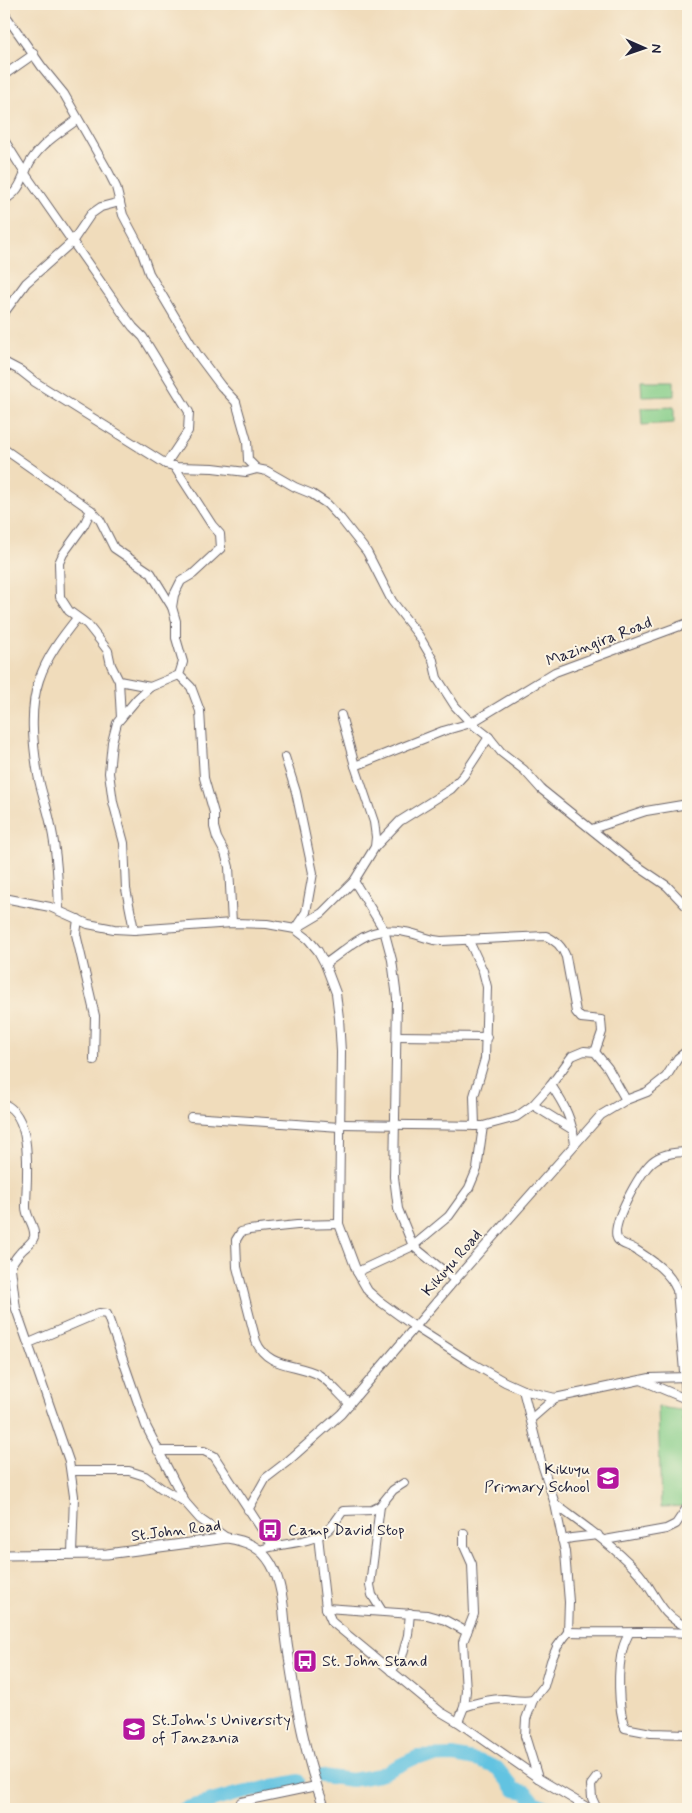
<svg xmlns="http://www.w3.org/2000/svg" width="692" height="1813" viewBox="0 0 692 1813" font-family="Mynerve,sans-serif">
<rect width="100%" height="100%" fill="#fcf5e5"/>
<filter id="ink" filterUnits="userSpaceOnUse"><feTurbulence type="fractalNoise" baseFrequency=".02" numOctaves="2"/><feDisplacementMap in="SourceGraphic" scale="10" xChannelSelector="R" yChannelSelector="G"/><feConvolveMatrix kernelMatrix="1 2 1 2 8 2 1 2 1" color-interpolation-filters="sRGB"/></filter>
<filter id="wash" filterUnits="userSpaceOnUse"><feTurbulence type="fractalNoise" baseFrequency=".0096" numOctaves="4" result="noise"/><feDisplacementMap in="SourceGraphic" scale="20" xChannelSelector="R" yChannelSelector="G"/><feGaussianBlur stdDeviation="1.12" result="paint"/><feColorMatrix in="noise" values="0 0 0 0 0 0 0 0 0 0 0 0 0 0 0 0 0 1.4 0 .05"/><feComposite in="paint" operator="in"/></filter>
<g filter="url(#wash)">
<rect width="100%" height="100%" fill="#f0dcbb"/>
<!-- pitch -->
<g fill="#85cd89" stroke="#547862">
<polygon points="641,381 674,381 674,396 642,397"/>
<polygon points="674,407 674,423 642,425 641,408"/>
<polygon points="658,1407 688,1411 688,1506 661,1507"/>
</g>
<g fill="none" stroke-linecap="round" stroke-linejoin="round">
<!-- river -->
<g stroke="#62c3e1" stroke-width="14">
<polyline points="322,1776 352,1780 379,1775 417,1757 454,1756 479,1761 497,1768 515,1790 526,1792 535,1802 550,1809"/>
<polyline points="183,1809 233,1795 298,1781"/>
</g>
</g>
</g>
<g filter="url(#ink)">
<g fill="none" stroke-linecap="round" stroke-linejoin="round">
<!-- minor casing -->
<g stroke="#6a6368" stroke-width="10">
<g id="minor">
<polyline points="4,13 42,67 64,94 109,173 116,187 123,215 140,247 149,273 197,354 221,386 236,402 247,441 248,460 257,469 267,471 295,487 312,494 327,504 341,519 367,552 392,601 419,636 433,660 437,678 455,706 471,723 555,672 688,623"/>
<polyline points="4,75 34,54"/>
<polyline points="4,140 26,175 121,311 133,327 143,337 189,412 188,431 166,464"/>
<path d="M4 200C22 190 21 179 30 162 41 144 60 132 77 120"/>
<polyline points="4,313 26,283 72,242 91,214 101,207 120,202"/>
<polyline points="4,362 21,371 35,382 166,464 177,467 213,468 246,472 257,469"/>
<polyline points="4,449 91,510 100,520 114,548 151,573 172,607"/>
<polyline points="174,466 212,525 220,534 221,548 193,574 181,581 174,595 172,607 176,621 176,638 183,662 179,675 191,687 200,711 204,778 214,813 214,827 217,838 225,853 229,867 232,923"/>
<polyline points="91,510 84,525 63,554 59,563 60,597 69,611 87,624 102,643 108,651 111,665 119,681 150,687"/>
<polyline points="119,681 121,718 117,723 112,742 109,773 113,802 124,843 126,889 134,930"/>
<polyline points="121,718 137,699 150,687 179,675"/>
<polyline points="285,757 296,792 313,873 306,912 296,927"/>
<polyline points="355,766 443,731 471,723 489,737 501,752 524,770 541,789 633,863 667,886 688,908"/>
<polyline points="592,829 646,811 688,804"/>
<polyline points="375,847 400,821 451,789 464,775 489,737"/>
<polyline points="354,881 384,930 392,960 397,998 394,1177 398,1209 413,1246 455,1280"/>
<polyline points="4,898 50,907 88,924 114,929 134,930 232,923 267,924 295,929 308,939 318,951 325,964 336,993 339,1018 341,1052 339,1224 357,1272 368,1291 378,1300 415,1327 470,1362 505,1382 523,1390 555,1398 650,1378 688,1377"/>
<path d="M59 910C58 882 57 854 51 826 48 809 41 792 38 775 33 745 29 709 39 680 47 656 62 637 77 618"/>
<polyline points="78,919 76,934 95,1016 94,1060"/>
<polyline points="295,929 322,913 354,881 375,847 376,837 374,822 355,766 341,715"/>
<polyline points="468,939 483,971 487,987 485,1059 474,1096 475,1126"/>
<path d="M325 964C357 942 370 922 414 934 425 937 429 940 441 941L546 936C556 941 562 946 566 957L576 1012 581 1018 601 1020 602 1032 595 1052"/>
<polyline points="397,1036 487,1037"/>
<path d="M551 1085C565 1106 572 1119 575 1144"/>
<path d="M4 1104C35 1117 26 1181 26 1207 26 1218 36 1226 34 1237 32 1244 23 1248 19 1254 13 1260 10 1269 4 1276"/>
<polyline points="533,1105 573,1130"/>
<polyline points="191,1117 340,1127"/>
<polyline points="340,1124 483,1126 516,1117 533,1105 551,1085 572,1056 584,1051 595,1052 608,1068 626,1100"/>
<path d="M688 1152C676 1152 661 1154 652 1162 640 1173 611 1223 617 1238 619 1244 631 1246 636 1250 653 1261 669 1271 677 1290L688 1418"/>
<path d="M339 1224 297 1225 249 1230 241 1232 236 1240 237 1267 256 1341C267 1369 298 1363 319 1375 330 1382 340 1395 350 1404"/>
<polyline points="4,1259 11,1268 16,1309 69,1461 74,1496 72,1554"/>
<polyline points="357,1272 413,1246 449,1216 469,1188 477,1169 483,1126"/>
<polyline points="29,1343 99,1313 107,1314 146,1426 185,1502 200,1519 227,1538"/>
<polyline points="641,1380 686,1399"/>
<polyline points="523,1390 541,1461 555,1504 565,1552 569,1602 568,1632 557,1647 551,1661 544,1686 533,1700 526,1719 525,1736 538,1778"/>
<polyline points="531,1419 555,1398"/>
<polyline points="158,1451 204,1451 214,1456 272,1545"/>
<polyline points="71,1471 129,1471 145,1476 161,1488 185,1502"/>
<path d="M555 1504C583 1525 611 1544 635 1569 656 1590 658 1616 688 1627"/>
<polyline points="380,1506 370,1585 372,1595 382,1611"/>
<polyline points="248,1510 266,1478 288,1461 341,1414 455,1280 601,1115 626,1100 647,1092 666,1077 678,1058 688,1050"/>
<polyline points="318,1536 326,1608 332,1622 441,1712 458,1722 538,1778 590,1809"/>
<polyline points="562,1540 572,1538 598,1535"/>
<polyline points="605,1540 666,1529 676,1524 688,1506"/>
<path d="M260 1550C283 1542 308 1545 328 1530 334 1525 338 1517 343 1511L372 1510 380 1506 393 1490 404 1483"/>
<polyline points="326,1608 427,1615 445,1620 467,1632"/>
<path d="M568 1632C608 1633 648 1631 688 1633"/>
<path d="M629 1633C627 1638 624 1643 623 1648 617 1668 618 1708 625 1728L651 1733 688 1734"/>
<polyline points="391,1671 402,1657 408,1635 410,1613"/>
<path d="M464 1707C478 1702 490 1699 504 1699 514 1700 523 1702 533 1700"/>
<polyline points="458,1722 464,1707 466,1691 463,1642 474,1614 472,1564 464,1546 464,1533"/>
<polyline points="597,1777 591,1785 592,1798 597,1809"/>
<polyline points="241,1802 316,1786"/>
</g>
</g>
<!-- tertiary casing -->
<g stroke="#6a6368" stroke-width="11">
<path id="tertiary" d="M4 1555 107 1554 227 1538C247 1541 261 1547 271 1564 286 1590 283 1622 288 1650 296 1704 305 1758 325 1809"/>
</g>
<!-- minor -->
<use href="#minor" stroke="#fff" stroke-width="8"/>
<!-- tertiary -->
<use href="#tertiary" stroke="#fff" stroke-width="9"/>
</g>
</g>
<!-- icons -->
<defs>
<g id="school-square" transform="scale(1.25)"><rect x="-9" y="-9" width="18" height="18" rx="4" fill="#b5179e" stroke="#fcf5e5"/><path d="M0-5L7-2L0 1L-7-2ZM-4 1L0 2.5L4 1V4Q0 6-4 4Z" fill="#fff"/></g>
<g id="bus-square" transform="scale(1.25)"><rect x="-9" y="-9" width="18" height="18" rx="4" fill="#b5179e" stroke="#fcf5e5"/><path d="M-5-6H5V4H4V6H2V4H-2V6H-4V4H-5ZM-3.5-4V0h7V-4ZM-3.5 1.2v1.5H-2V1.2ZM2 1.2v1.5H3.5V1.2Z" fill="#fff"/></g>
<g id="university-square" transform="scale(1.25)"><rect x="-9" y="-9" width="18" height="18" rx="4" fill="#b5179e" stroke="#fcf5e5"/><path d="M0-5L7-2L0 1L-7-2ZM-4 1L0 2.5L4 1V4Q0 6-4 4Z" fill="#fff"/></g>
</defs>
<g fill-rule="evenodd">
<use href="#school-square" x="608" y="1478"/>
<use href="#bus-square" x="270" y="1530"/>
<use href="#bus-square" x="305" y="1661"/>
<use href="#university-square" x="134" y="1729"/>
</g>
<g text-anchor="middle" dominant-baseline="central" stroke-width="4" stroke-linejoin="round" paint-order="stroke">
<!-- street labels -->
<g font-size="16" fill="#22223b" stroke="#fcf5e5">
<text transform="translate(599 642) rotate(-21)">Mazingira Road</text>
<text transform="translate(452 1263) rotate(-49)">Kikuyu Road</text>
<text transform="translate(176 1531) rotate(-7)">St.John Road</text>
</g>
<!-- poi labels -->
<g font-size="16" fill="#22223b" stroke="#fcf5e5" text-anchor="start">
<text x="590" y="1469" text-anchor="end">Kikuyu<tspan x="590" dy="18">Primary School</tspan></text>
<text x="288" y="1530">Camp David Stop</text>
<text x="322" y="1661">St. John Stand</text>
<text x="152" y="1720">St.John's University<tspan x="152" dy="18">of Tanzania</tspan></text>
</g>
</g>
<!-- margin -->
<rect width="692" height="1813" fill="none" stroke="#fcf5e5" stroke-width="20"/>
<!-- north arrow -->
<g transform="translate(644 48) rotate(92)" stroke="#fcf5e5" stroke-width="4" paint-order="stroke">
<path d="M0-4L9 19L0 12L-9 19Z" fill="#22223b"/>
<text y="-8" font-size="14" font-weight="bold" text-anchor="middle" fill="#22223b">N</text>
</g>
</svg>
